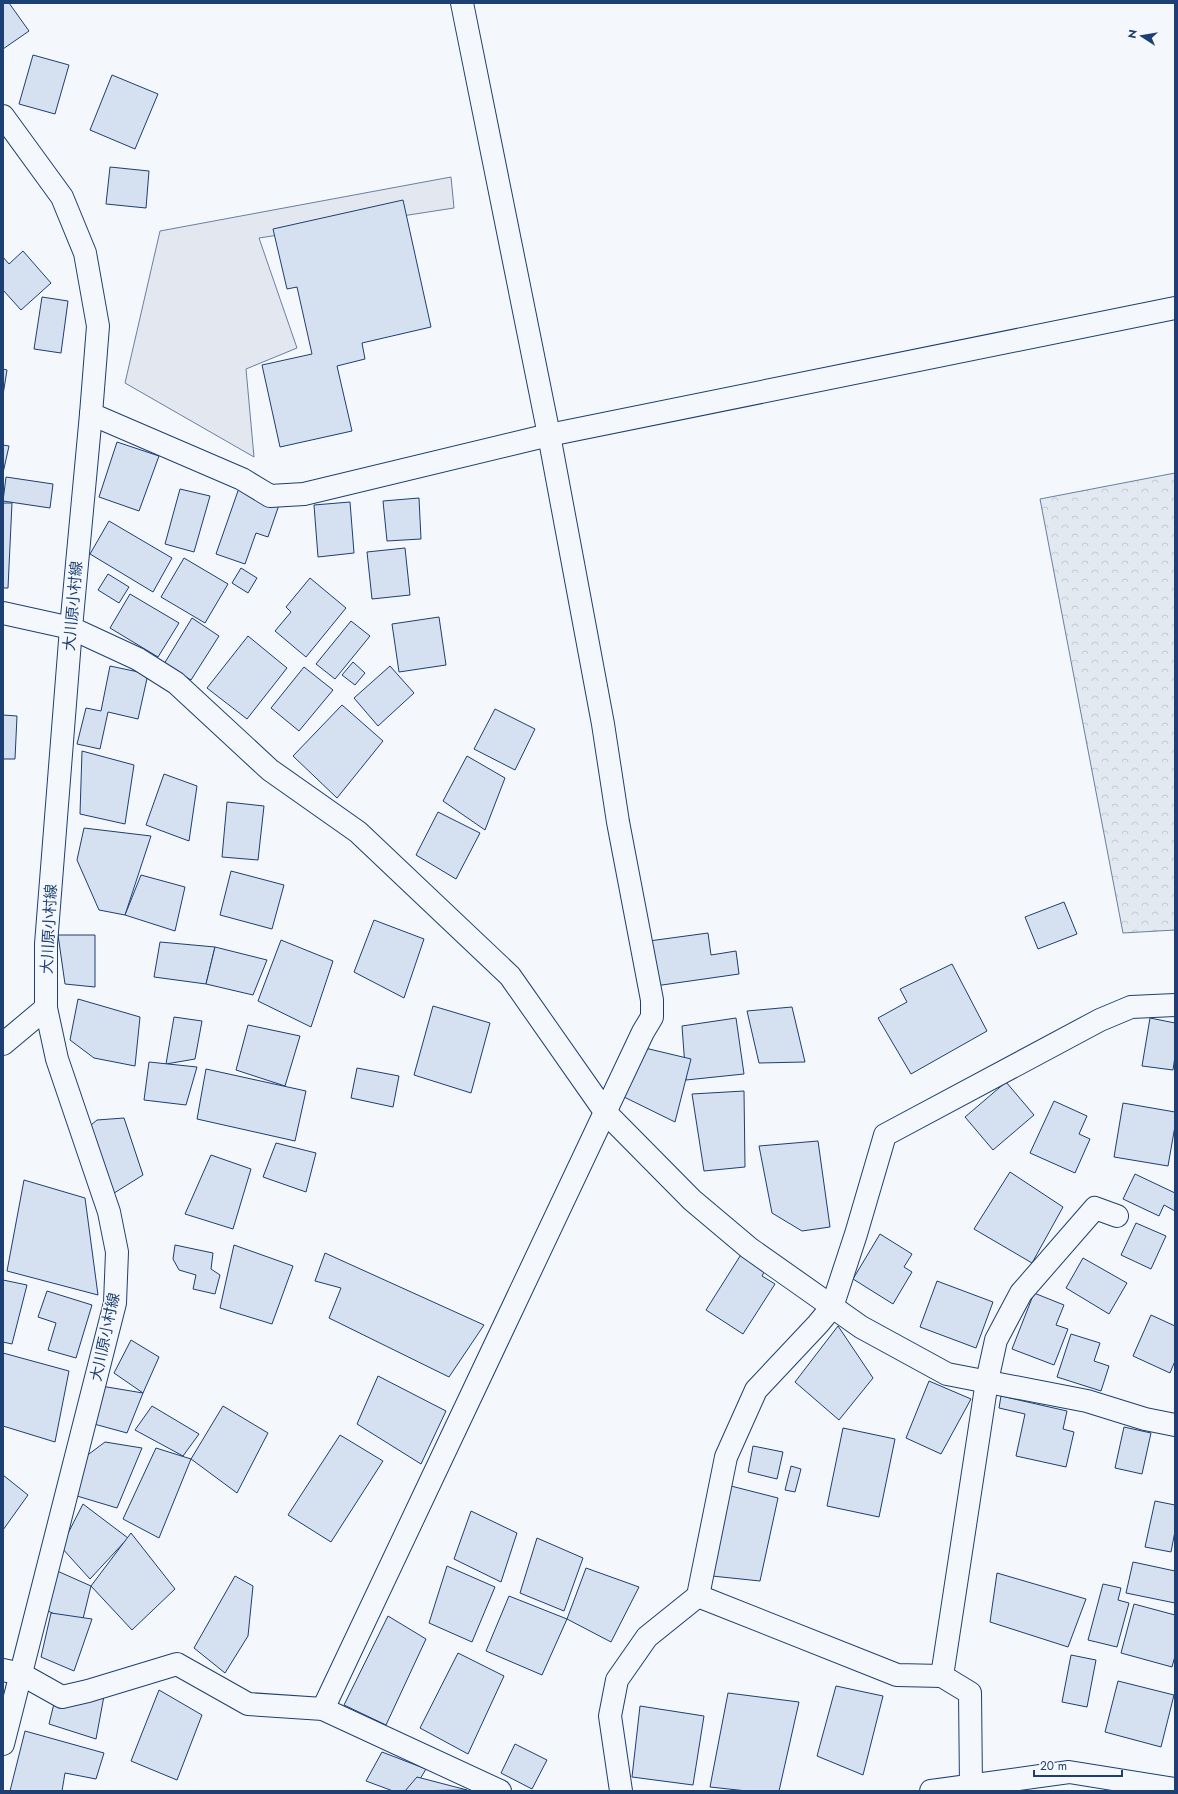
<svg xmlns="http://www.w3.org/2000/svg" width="1178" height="1794" viewBox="0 0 1178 1794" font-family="Jost,'Noto Sans JP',sans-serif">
<defs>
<pattern id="park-crowns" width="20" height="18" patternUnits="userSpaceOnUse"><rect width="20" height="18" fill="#e3e9f0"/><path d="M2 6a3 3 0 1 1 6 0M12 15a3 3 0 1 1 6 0" fill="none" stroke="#c2c9d1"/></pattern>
</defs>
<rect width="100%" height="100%" fill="#f4f7fb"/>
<!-- park -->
<polygon fill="url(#park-crowns)" stroke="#687fa3" points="1175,473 1175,930 1123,933 1040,499"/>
<!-- parking -->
<polygon fill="#e3e8f0" stroke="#687fa3" points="451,177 454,208 259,238 297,348 246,369 254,457 125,383 160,231"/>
<!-- building -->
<g fill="#d5e0f0" stroke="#1d3f73">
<polygon points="3,3 9,3 29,31 3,49"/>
<polygon points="33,55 69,65 55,114 19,104"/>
<polygon points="112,75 158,94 135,149 90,130"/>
<polygon points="110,167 149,171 146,208 106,204"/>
<polygon points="403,200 431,327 362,343 365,359 337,366 352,431 280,447 262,365 312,354 297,287 287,289 273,229"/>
<polygon points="23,251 51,283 21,310 3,290 3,257 9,264"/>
<polygon points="42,297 68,301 61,353 34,349"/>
<polygon points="3,369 7,370 3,395"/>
<polygon points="117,442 159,456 139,511 99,497"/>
<polygon points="3,445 9,446 3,473"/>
<polygon points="6,477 53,484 50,508 3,501"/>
<polygon points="239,488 280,502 268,537 256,533 245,564 216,554"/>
<polygon points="180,489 210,496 194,552 165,544"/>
<polygon points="419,498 421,539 387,541 383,501"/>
<polygon points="350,502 354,553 318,557 314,505"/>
<polygon points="3,503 12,503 8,588 3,588"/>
<polygon points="109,521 172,558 153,592 90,554"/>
<polygon points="405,548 410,595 372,599 367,552"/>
<polygon points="184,558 228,584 205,623 161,597"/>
<polygon points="241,568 257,578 248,593 232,583"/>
<polygon points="108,574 129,587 119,603 98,590"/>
<polygon points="310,578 346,608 306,657 275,631 291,612 286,607"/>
<polygon points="130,594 179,623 158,657 110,628"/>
<polygon points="439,617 446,665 399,672 392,624"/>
<polygon points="192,618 219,636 191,680 164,664"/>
<polygon points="351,621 370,636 335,679 316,664"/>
<polygon points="248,636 287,668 247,719 207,688"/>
<polygon points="353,662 365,673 355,685 342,675"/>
<polygon points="110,666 148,674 138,719 108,712 100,749 77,744 86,708 101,711"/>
<polygon points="390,666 414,693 378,726 354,698"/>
<polygon points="304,667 333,690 299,731 271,708"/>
<polygon points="342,705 383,741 337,798 293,756"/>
<polygon points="495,709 535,729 515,770 474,749"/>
<polygon points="3,715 17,716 15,759 3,759"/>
<polygon points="82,751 134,765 125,824 80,814"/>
<polygon points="467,756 505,778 485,830 443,801"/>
<polygon points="164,774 197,786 189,841 146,825"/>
<polygon points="227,802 264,806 258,860 222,857"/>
<polygon points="438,812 480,833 456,879 416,855"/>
<polygon points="84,828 151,836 125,915 99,910 77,860"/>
<polygon points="231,871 284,885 272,929 220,915"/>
<polygon points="141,875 185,887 175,931 125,915"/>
<polygon points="1064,902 1077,934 1038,949 1025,917"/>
<polygon points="374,920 424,939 404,998 354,972"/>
<polygon points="708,933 711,955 736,951 739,974 655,986 649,941"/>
<polygon points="58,935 95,935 95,987 65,984"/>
<polygon points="281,940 333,961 311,1027 258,1001"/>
<polygon points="160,942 215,947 206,984 154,977"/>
<polygon points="215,947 267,960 253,995 206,984"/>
<polygon points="952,964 987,1031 911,1074 878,1018 907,1002 900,989"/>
<polygon points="78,999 140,1017 135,1066 94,1058 70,1040"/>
<polygon points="433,1006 490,1023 471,1093 414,1075"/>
<polygon points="792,1007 805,1062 759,1063 747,1011"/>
<polygon points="174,1017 202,1021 195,1059 166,1064"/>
<polygon points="736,1018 744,1074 686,1080 682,1026"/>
<polygon points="1150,1018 1175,1023 1175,1056 1173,1070 1142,1066"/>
<polygon points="248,1025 300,1036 285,1086 236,1070"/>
<polygon points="645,1048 691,1059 675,1122 622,1096"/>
<polygon points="149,1062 197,1067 186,1105 144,1100"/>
<polygon points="357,1068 399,1076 393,1107 351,1098"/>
<polygon points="206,1069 306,1091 295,1141 197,1119"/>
<polygon points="1006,1082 1034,1115 993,1150 965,1117"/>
<polygon points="744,1091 745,1167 704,1171 692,1094"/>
<polygon points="1054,1101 1087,1116 1079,1134 1090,1139 1075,1173 1030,1153"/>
<polygon points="1123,1103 1175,1112 1175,1126 1168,1166 1114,1157"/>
<polygon points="124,1118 143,1175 111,1195 85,1130 97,1120"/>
<polygon points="818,1141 830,1227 802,1231 772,1213 759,1146"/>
<polygon points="276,1143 316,1153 306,1192 263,1177"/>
<polygon points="211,1155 251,1169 233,1229 185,1214"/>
<polygon points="1010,1172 1063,1207 1032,1263 974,1229"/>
<polygon points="1135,1174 1175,1193 1175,1211 1164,1205 1159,1216 1123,1199"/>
<polygon points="24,1180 85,1198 98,1295 7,1271"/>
<polygon points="1136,1223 1166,1236 1151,1269 1121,1255"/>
<polygon points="880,1234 912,1254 904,1267 912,1272 893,1304 853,1279"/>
<polygon points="175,1245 213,1253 211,1269 220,1275 215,1294 193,1289 196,1275 179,1270 173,1259"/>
<polygon points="234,1245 293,1266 272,1324 220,1308"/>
<polygon points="325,1253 484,1325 449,1377 329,1318 341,1288 315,1281"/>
<polygon points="742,1253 766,1268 762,1276 775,1284 743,1334 706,1310"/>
<polygon points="1083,1258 1127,1283 1109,1314 1066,1288"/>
<polygon points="3,1280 27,1285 12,1344 3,1342"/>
<polygon points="937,1281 993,1302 976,1348 920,1327"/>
<polygon points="47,1291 92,1305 76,1358 48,1350 56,1323 38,1317"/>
<polygon points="1034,1293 1064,1305 1056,1325 1068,1329 1054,1365 1012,1349"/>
<polygon points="1151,1315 1175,1326 1175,1361 1170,1373 1133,1356"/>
<polygon points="838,1326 873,1378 839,1420 795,1382"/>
<polygon points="1071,1334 1100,1343 1094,1361 1109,1366 1101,1391 1057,1377"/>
<polygon points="131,1340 159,1357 143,1393 114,1373"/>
<polygon points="3,1353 69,1371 55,1442 3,1426"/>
<polygon points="378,1376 446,1411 421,1464 357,1424"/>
<polygon points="929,1381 971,1399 941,1454 906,1438"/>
<polygon points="95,1385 143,1393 127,1433 94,1424"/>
<polygon points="1001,1396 1067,1411 1063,1429 1074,1432 1066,1467 1016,1456 1025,1414 999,1408"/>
<polygon points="152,1406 199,1434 183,1456 135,1430"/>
<polygon points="223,1406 268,1433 237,1493 191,1459"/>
<polygon points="1124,1427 1151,1433 1142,1474 1115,1468"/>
<polygon points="843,1428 895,1439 879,1517 827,1506"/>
<polygon points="340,1435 383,1461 331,1542 288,1515"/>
<polygon points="105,1442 142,1448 117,1508 77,1496 85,1457"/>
<polygon points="753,1446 783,1452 777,1479 748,1472"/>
<polygon points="156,1448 191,1459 159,1538 123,1519"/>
<polygon points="791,1466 801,1469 795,1492 785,1490"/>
<polygon points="3,1475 28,1495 3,1530"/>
<polygon points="727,1485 778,1498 760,1581 712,1576"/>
<polygon points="1155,1501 1175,1505 1175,1531 1171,1552 1145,1547"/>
<polygon points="83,1504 128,1538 90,1579 61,1547"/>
<polygon points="471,1511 517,1533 501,1582 454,1559"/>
<polygon points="131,1533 175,1589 132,1630 91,1586"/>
<polygon points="537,1538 583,1558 564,1611 520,1593"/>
<polygon points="1133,1562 1175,1571 1175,1603 1126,1593"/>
<polygon points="447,1566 495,1587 472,1642 429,1623"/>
<polygon points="586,1568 639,1587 611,1642 567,1619"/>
<polygon points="55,1570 91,1586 81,1627 44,1609"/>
<polygon points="997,1573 1086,1599 1068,1647 990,1622"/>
<polygon points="235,1576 253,1586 248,1636 225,1673 194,1648"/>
<polygon points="1103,1584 1121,1588 1118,1600 1129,1603 1117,1647 1088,1640"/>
<polygon points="509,1596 567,1619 542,1675 486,1651"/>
<polygon points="1134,1604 1175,1615 1175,1656 1172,1667 1121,1653"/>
<polygon points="51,1613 92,1619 74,1671 41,1657"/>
<polygon points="388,1616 426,1639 386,1725 344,1705"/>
<polygon points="458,1653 504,1676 468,1754 420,1728"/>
<polygon points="1071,1655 1096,1660 1087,1707 1062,1702"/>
<polygon points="1118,1681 1174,1695 1161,1747 1105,1732"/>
<polygon points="836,1686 883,1696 863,1775 817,1756"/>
<polygon points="58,1687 104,1696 96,1739 49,1724"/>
<polygon points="159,1690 202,1715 177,1780 131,1761"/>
<polygon points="728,1693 799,1702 779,1791 747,1791 710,1787"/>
<polygon points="640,1706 704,1716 693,1785 632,1777"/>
<polygon points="25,1731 104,1753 96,1779 65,1773 62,1791 10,1791"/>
<polygon points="515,1744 547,1760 532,1789 501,1773"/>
<polygon points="382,1752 426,1769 413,1791 393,1791 366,1781"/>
<polygon points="417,1777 467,1790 405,1791"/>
</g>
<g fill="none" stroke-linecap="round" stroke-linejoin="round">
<!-- minor casing -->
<g stroke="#1d3f73" stroke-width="24">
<g id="minor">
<polyline points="91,414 242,479 270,496 304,494 549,435 1175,308"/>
<polyline points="3,613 71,628 138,659 176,683 270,770 358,832 510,976 606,1113 692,1200 749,1248 861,1327 947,1374 1087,1401 1145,1419 1175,1425"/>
<polyline points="3,1044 46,1008"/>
<polyline points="698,1596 897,1675 942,1676"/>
<polyline points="3,1670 21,1674 62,1697 88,1691 177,1664 248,1704 323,1709 500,1791"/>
<polyline points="323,1709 643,1032 652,1017 652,1000 618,822 603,724 549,435 462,3"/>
<polyline points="971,1786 970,1693 942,1676 987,1381 996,1340 1021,1293 1095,1208 1117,1216"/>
<polyline points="621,1791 610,1716 617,1680 647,1637 698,1596 726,1457 756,1390 818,1324 832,1307 856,1234 885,1135 1100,1020 1131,1007 1175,1005"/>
<polyline points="931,1791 1069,1772 1175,1789"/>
</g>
</g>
<!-- major casing -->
<g stroke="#1d3f73" stroke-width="24">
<polyline id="major" points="3,116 62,197 85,253 98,326 91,414 71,628 46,944 46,1008 57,1059 109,1212 117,1252 115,1303 3,1744"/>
</g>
<!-- minor -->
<use href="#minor" stroke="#f4f7fb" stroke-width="22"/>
<!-- major -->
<use href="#major" stroke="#f4f7fb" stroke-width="22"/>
</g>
<g text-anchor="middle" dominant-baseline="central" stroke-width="3" stroke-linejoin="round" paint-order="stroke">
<!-- street labels -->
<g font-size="15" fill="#1d3f73" stroke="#f4f7fb">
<text transform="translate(73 606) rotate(-85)">大川原小村線</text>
<text transform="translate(49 929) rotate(-87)">大川原小村線</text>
<text transform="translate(105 1337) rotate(-78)">大川原小村線</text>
</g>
</g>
<!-- border -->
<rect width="1178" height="1794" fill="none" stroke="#1d3f73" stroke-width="8"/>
<!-- north arrow -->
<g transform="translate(1142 36) rotate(282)" stroke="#f4f7fb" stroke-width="3" paint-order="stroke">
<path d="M0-3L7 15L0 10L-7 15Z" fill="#1d3f73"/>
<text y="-6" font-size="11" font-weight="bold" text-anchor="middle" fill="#1d3f73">N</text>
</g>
<!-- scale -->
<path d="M1034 1770v6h88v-6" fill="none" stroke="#1d3f73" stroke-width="2"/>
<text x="1040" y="1770" font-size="12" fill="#1d3f73" stroke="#f4f7fb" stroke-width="3" paint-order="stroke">20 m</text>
</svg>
